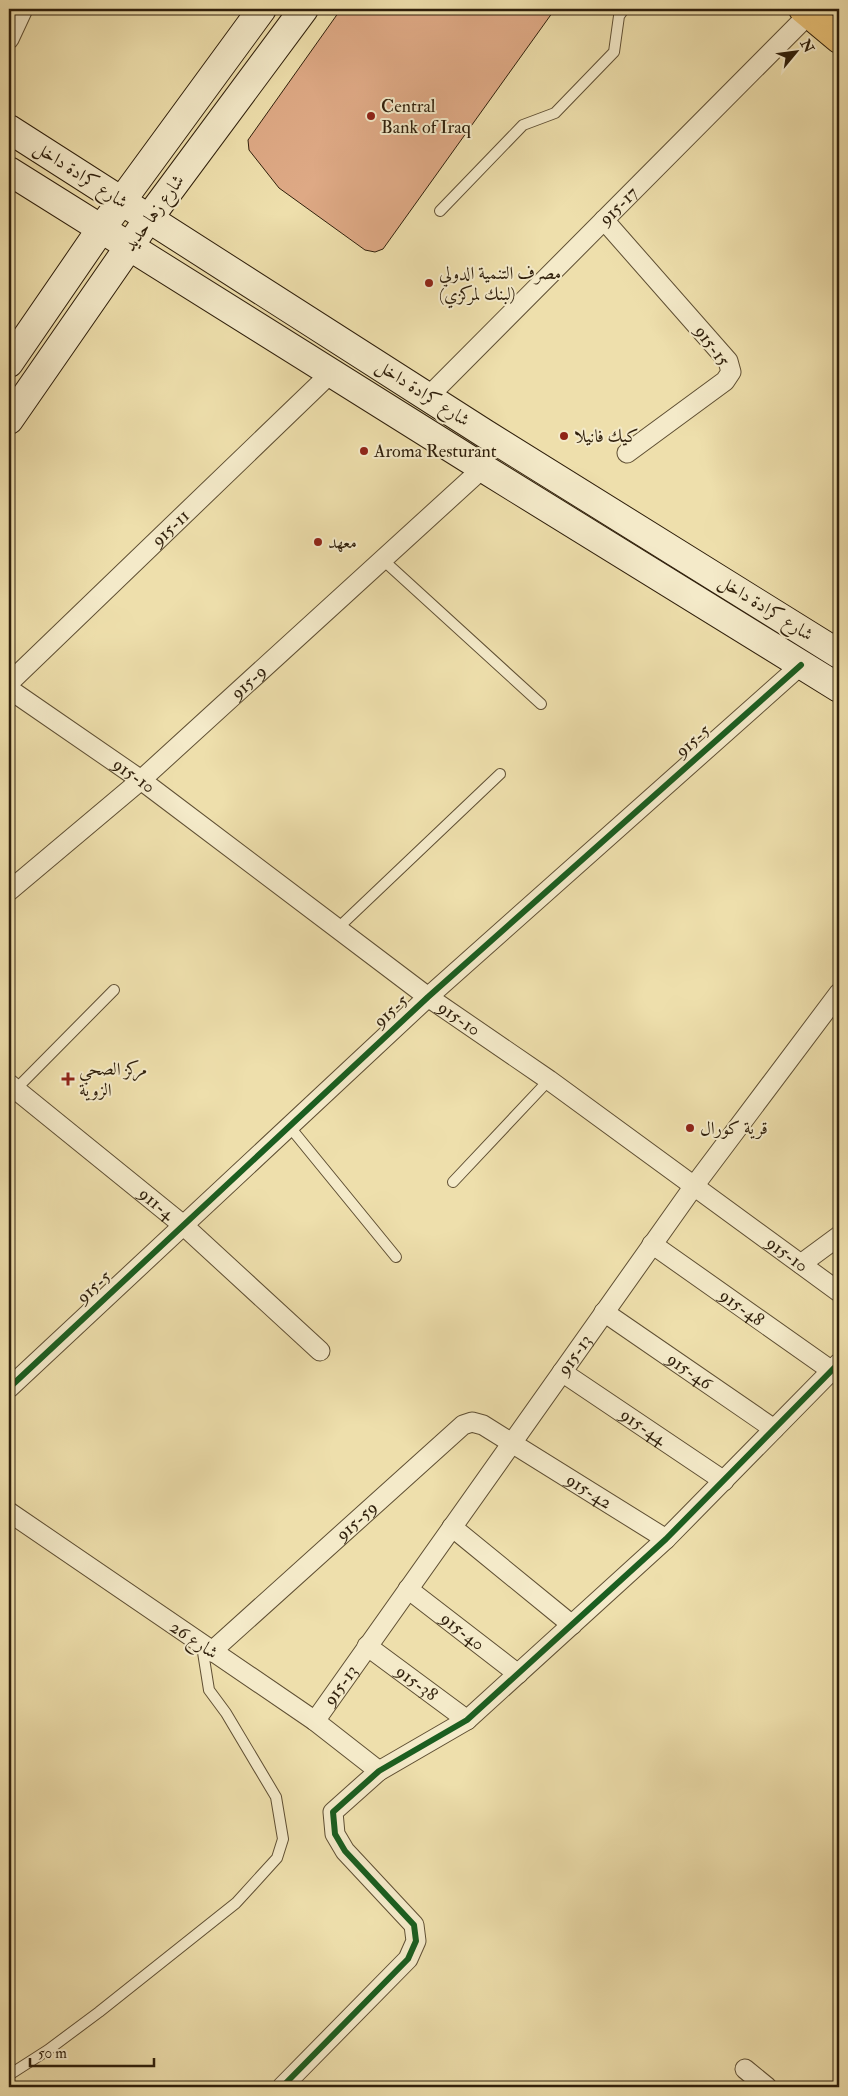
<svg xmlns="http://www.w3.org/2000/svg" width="848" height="2096" viewBox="0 0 848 2096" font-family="'IM FELL Double Pica',Amiri,serif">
<rect width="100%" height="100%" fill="#eedfac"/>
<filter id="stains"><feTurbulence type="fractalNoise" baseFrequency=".004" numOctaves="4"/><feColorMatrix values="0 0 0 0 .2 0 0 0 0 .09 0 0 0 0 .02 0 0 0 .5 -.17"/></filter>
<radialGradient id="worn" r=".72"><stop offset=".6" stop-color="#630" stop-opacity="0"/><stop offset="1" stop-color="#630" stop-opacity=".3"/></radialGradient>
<!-- building -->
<polygon fill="#dea985" stroke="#2f1f0b" points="341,9 555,9 383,249 375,252 365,250 279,188 249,150 248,140"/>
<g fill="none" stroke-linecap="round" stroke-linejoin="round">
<!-- lane casing -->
<g stroke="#5f4f33" stroke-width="12">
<g id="lane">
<polyline points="440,211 523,125 555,113 614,52 619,16 624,9"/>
<polyline points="382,559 541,704"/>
<polyline points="338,928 500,774"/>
<polyline points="16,1089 114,990"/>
<polyline points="289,1126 396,1257"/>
<polyline points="453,1182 549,1080"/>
<polyline points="9,2075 48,2050 99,2012 236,1903 277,1858 283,1839 276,1797 226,1713 209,1690 202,1646"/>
</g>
</g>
<!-- street casing -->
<g stroke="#5f4f33" stroke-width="21">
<g id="street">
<polyline points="9,39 23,9"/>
<polyline points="604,220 728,361 731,372 725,381 627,453"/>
<path id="s1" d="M428 397 809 14"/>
<path id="s2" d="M9 683 331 373"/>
<path id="s3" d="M9 689 141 780 428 997 549 1080 839 1292"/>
<path id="s4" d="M9 891 141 780 483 468"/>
<path id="s5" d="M9 1084 183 1225 320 1351"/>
<path id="s6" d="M652 1244 832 1371"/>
<polyline points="801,1264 839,1236"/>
<path id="s7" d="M604 1312 774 1429"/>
<path id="s8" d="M562 1372 724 1481"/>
<polyline points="9,1388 428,997 801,665"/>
<polyline points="9,1512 315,1721 379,1771"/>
<polyline points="452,1527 572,1625"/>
<path id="s9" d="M408 1589 518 1674"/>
<path id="s10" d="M367 1646 467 1720"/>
<path id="s11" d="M211 1652 463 1425 472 1422 483 1425 666 1539"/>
<path id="s12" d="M315 1721 694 1186 839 993"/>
<polyline points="745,2069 767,2087"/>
<polyline points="282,2087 408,1959 416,1941 414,1925 345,1851 335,1834 333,1812 379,1771 467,1720 666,1539 839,1363"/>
</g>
</g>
<!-- secondary casing -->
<g stroke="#2f1f0b" stroke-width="30">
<g id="secondary">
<polyline points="9,129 484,433 839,654"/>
<polyline points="9,171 483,468 839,688"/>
<polyline points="9,363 101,229 262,9"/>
<polyline points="9,420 149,218 304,9"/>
</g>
</g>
<!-- primary casing -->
<g stroke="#2f1f0b" stroke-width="30">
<polyline id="primary" points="803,9 839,39"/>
</g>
<!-- lane -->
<use href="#lane" stroke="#f4eac9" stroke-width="10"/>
<!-- street -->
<use href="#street" stroke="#f4eac9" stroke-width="19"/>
<!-- secondary -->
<use href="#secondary" stroke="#f4eac9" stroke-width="28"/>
<!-- primary -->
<use href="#primary" stroke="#e7c076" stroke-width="28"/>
<!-- cycleway casing -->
<g stroke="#f4eac9" stroke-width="9">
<g id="cycleway">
<polyline points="9,1388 428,997 801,665"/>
<polyline points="282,2087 408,1959 416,1941 414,1925 345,1851 335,1834 333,1812 379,1771 467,1720 666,1539 839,1363"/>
</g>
</g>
<!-- cycleway -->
<use href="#cycleway" stroke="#1b5e20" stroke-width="6"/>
</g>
<!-- markers -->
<g fill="#8f2418" stroke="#f4eac9" stroke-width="2">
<circle cx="371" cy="116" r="5"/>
<circle cx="429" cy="283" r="5"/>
<circle cx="564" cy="436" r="5"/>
<circle cx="364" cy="451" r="5"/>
<circle cx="318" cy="542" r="5"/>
<path d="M65.5 1071.5h5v5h5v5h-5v5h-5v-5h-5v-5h5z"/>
<circle cx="690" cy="1128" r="5"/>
</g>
<g text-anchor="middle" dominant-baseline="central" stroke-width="4" stroke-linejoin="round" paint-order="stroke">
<!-- poi labels -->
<g font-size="18" fill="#2f1f0b" stroke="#f4eac9" text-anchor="start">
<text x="381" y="106">Central<tspan x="381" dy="21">Bank of Iraq</tspan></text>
<text x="439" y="273">مصرف التنمية الدولي<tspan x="439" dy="21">(لبنك لمركزي)</tspan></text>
<text x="574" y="436">كيك فانيلا</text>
<text x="374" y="451">Aroma Resturant</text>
<text x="328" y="542">معهد</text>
<text x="79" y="1069">مركز الصحي<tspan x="79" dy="21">الزوية</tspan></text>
<text x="700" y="1128">قرية كورال</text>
</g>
<!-- street labels -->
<g font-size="18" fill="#2f1f0b" stroke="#f4eac9">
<text transform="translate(81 175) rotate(33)">شارع كرادة داخل</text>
<text stroke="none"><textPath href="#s1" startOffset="270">915-17</textPath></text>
<text transform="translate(154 213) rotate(-54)">شارع زها حديد</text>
<text transform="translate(712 346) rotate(53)">915-15</text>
<text transform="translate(423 393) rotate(33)">شارع كرادة داخل</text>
<text stroke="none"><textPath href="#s2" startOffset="224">915-11</textPath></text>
<text transform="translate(766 608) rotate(32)">شارع كرادة داخل</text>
<text stroke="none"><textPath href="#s4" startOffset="318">915-9</textPath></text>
<text transform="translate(693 741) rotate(-42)">915-5</text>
<text stroke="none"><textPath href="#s3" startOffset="152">915-10</textPath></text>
<text transform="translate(391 1011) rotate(-43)">915-5</text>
<text stroke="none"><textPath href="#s3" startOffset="558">915-10</textPath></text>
<text stroke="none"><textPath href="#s5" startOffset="190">911-4</textPath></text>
<text stroke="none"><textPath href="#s3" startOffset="962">915-10</textPath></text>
<text transform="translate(94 1287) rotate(-43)">915-5</text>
<text stroke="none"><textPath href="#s6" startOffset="110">915-48</textPath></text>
<text stroke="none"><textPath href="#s12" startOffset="449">915-13</textPath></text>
<text stroke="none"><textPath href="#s7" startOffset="104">915-46</textPath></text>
<text stroke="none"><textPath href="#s8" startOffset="98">915-44</textPath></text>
<text stroke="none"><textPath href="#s11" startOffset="485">915-42</textPath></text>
<text stroke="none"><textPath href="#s11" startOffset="196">915-59</textPath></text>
<text stroke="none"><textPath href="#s9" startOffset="69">915-40</textPath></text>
<text transform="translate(194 1640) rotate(34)">شارع 26</text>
<text stroke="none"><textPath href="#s10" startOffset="62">915-38</textPath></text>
<text stroke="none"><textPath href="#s12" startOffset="44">915-13</textPath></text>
</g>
</g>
<!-- margin -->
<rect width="848" height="2096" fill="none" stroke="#eedfac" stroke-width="30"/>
<rect x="10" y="10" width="828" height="2076" fill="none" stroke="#2f1f0b" stroke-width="2.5"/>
<rect x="15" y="15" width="818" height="2066" fill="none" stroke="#2f1f0b"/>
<!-- north arrow -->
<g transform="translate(796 52) rotate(61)" stroke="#f4eac9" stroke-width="4" paint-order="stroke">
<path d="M0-4L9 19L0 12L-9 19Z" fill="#2f1f0b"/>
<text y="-8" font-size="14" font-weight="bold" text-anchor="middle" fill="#2f1f0b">N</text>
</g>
<!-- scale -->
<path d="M30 2058v8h124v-8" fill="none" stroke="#2f1f0b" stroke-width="2.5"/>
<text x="38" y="2058" font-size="15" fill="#2f1f0b" stroke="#f4eac9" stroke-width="4" paint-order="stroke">50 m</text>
<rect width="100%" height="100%" filter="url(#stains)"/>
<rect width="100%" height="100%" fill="url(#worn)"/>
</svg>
